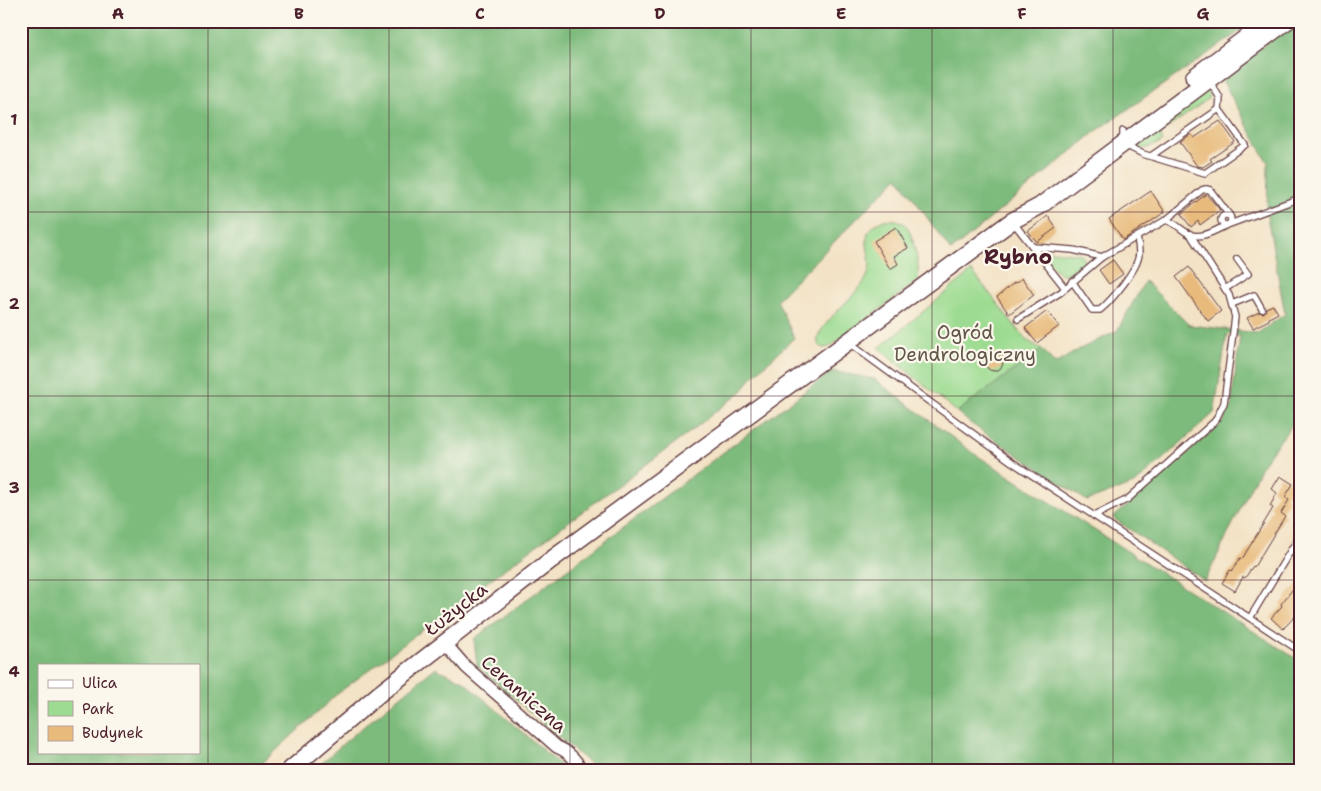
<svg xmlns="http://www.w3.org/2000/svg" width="1321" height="791" viewBox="0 0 1321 791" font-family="'Shantell Sans',sans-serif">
<rect width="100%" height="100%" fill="#fbf7ec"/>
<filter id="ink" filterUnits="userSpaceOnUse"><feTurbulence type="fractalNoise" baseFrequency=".02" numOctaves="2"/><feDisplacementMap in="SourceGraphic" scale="10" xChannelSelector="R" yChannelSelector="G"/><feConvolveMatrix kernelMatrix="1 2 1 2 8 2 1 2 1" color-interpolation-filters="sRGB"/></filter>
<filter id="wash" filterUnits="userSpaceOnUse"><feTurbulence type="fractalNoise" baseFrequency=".0096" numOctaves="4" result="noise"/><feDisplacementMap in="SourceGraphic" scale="20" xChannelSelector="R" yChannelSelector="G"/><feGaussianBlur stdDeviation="1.12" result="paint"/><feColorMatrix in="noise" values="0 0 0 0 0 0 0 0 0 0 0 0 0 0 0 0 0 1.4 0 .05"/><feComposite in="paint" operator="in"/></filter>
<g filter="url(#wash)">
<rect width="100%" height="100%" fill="#f3e2c5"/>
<!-- green -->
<g fill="#9cdb91" stroke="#737d5e">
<polygon points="1206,87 1209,93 1208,99 1161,133 1162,142 1159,144 1143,149 1135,144"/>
<path d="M884 220C908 217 910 230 915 249 918 261 919 269 918 281L829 347C825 348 822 349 819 345 810 335 845 304 852 296 858 289 865 283 868 274 876 254 852 233 884 220Z"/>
<polygon points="1041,250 1081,254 1084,261 1071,273 1061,274 1052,266"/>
<polygon points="972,271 1026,340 1042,349 957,412 879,348"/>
</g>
<!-- forest -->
<g fill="#7dbb7b" stroke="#646d53" fill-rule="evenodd">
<path d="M21 21H1255L1095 132 951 251 898 177 777 300 794 338 751 378 742 391 686 435 449 610 337 694 255 770H21ZM39 665H199V752H39Z"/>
<polygon points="1296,21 1300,21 1300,414 1261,466 1205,581 1113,518 1223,422 1231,407 1240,336 1227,334 1214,413 1136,483 1087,501 970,423 957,412 1042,349 1055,364 1078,350 1117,331 1145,281 1189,325 1258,333 1285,314 1267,216 1268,163 1221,78"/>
<polygon points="832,371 874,379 973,453 1300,661 1300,770 597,770 477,666 474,639"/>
<polygon points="435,668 462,680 566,770 314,770 346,741"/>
</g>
<g id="blocks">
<!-- building -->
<g fill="#e8bb7d">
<polygon points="1220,121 1235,142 1210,159 1212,161 1203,167 1197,166 1180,142 1191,134 1194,138"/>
<polygon points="1151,191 1165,212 1123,240 1109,219"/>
<polygon points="1206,194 1220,210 1200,225 1198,221 1191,227 1181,214"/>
<polygon points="1048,216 1056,228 1037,242 1028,231"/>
<polygon points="896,227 908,248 894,256 898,264 890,269 874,241"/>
<polygon points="1113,260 1123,274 1109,284 1099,270"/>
<polygon points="1189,267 1221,311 1208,321 1176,277"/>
<polygon points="1022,278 1034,295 1009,314 997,297 1015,282 1016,283"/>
<polygon points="1273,305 1278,313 1269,318 1269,320 1253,328 1247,318 1259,312 1264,313 1266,308"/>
<polygon points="1047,311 1059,326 1037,343 1025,328"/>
<circle cx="994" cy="362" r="9"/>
<polygon points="1280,476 1293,484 1285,497 1289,500 1281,513 1285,516 1254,567 1253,566 1245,578 1243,577 1235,591 1222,583 1230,570 1232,571 1240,558 1242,559 1273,508 1270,506 1277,493 1272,489"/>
<polygon points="1300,580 1300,611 1283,629 1271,618 1282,606 1281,604"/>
</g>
</g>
</g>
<g filter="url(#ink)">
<use href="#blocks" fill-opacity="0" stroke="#633c42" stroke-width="1"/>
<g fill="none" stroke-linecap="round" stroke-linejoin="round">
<!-- service casing -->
<g stroke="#633c42" stroke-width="8">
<g id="service">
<polyline points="1123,131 1123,144 1143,154 1205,173 1245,145 1219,109 1220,98 1210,82"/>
<polyline points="1151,156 1219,109"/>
<circle cx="1226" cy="220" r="5"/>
<path d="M1166 220C1176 223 1181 230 1189 234 1201 240 1216 230 1227 225"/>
<polyline points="1013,222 1065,288"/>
<polyline points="1230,224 1300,198"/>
<polyline points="1034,247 1073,250 1102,257"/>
<path d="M1072 281 1092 310H1100C1112 300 1138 269 1139 254 1139 248 1138 243 1137 237"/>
<polyline points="1225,289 1248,274 1237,259"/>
<polyline points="1232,304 1254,295 1262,309"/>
<polyline points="1018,319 1061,292 1102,257 1166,220 1202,190 1206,189 1210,190 1230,216"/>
<polyline points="849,343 1012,462 1300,651"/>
<polyline points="1094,516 1128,499 1215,421 1224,403 1235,317 1229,295 1190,234"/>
<polyline points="1250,618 1300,535"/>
</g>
</g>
<!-- minor casing -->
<g stroke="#633c42" stroke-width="14">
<path id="minor" d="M445 643 466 667 557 747C568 751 576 760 582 770"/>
</g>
<!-- secondary casing -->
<g stroke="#633c42" stroke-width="19">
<g id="secondary">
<polyline points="1194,77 1268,21"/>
<polyline points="290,770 379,694 551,560 1012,221 1040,206 1287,21"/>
</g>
</g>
<!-- service -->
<use href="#service" stroke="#fff" stroke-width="5.5"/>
<!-- minor -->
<use href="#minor" stroke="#fff" stroke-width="11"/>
<!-- secondary -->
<use href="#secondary" stroke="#fff" stroke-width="16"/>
</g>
</g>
<!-- grid -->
<path fill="none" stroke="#4a1f2b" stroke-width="1" stroke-opacity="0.55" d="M208 21V770M389 21V770M570 21V770M751 21V770M932 21V770M1113 21V770M21 212H1300M21 396H1300M21 580H1300"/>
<g text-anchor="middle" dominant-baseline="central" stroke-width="4.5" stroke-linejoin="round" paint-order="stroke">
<!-- park labels -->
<g font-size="19" fill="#63574a" stroke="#fbf7ec">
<text x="965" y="332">Ogród<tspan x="965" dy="22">Dendrologiczny</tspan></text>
</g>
<!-- street labels -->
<g font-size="19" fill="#4a1f2b" stroke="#fbf7ec">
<text transform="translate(456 609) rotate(-38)">Łużycka</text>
<text transform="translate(524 694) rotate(41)">Ceramiczna</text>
</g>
<!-- quarter labels -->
<g font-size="21" font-weight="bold" fill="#4a1f2b" stroke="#fbf7ec">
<text x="1018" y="257">Rybno</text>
</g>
</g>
<!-- margin -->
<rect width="1321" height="791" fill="none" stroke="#fbf7ec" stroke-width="55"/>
<!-- legend -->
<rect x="38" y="664" width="162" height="90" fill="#fbf7ec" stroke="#b4a19f"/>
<rect x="48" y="680" width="25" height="8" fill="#ffffff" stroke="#b4a19f"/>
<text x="82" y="688" font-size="15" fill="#4a1f2b">Ulica</text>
<rect x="48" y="701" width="25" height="15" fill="#9cdb91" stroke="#b4a19f"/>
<text x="82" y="714" font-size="15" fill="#4a1f2b">Park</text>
<rect x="48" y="726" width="25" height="15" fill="#e8bb7d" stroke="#b4a19f"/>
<text x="82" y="738" font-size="15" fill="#4a1f2b">Budynek</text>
<rect x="28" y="28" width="1266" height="736" fill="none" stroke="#4a1f2b" stroke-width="2"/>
<g font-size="16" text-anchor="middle" font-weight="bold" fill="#4a1f2b">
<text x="118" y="19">A</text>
<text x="299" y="19">B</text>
<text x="480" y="19">C</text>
<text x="660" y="19">D</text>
<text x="841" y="19">E</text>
<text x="1022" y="19">F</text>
<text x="1203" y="19">G</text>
<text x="14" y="125">1</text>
<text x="14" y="309">2</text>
<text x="14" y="493">3</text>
<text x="14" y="677">4</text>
</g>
</svg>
